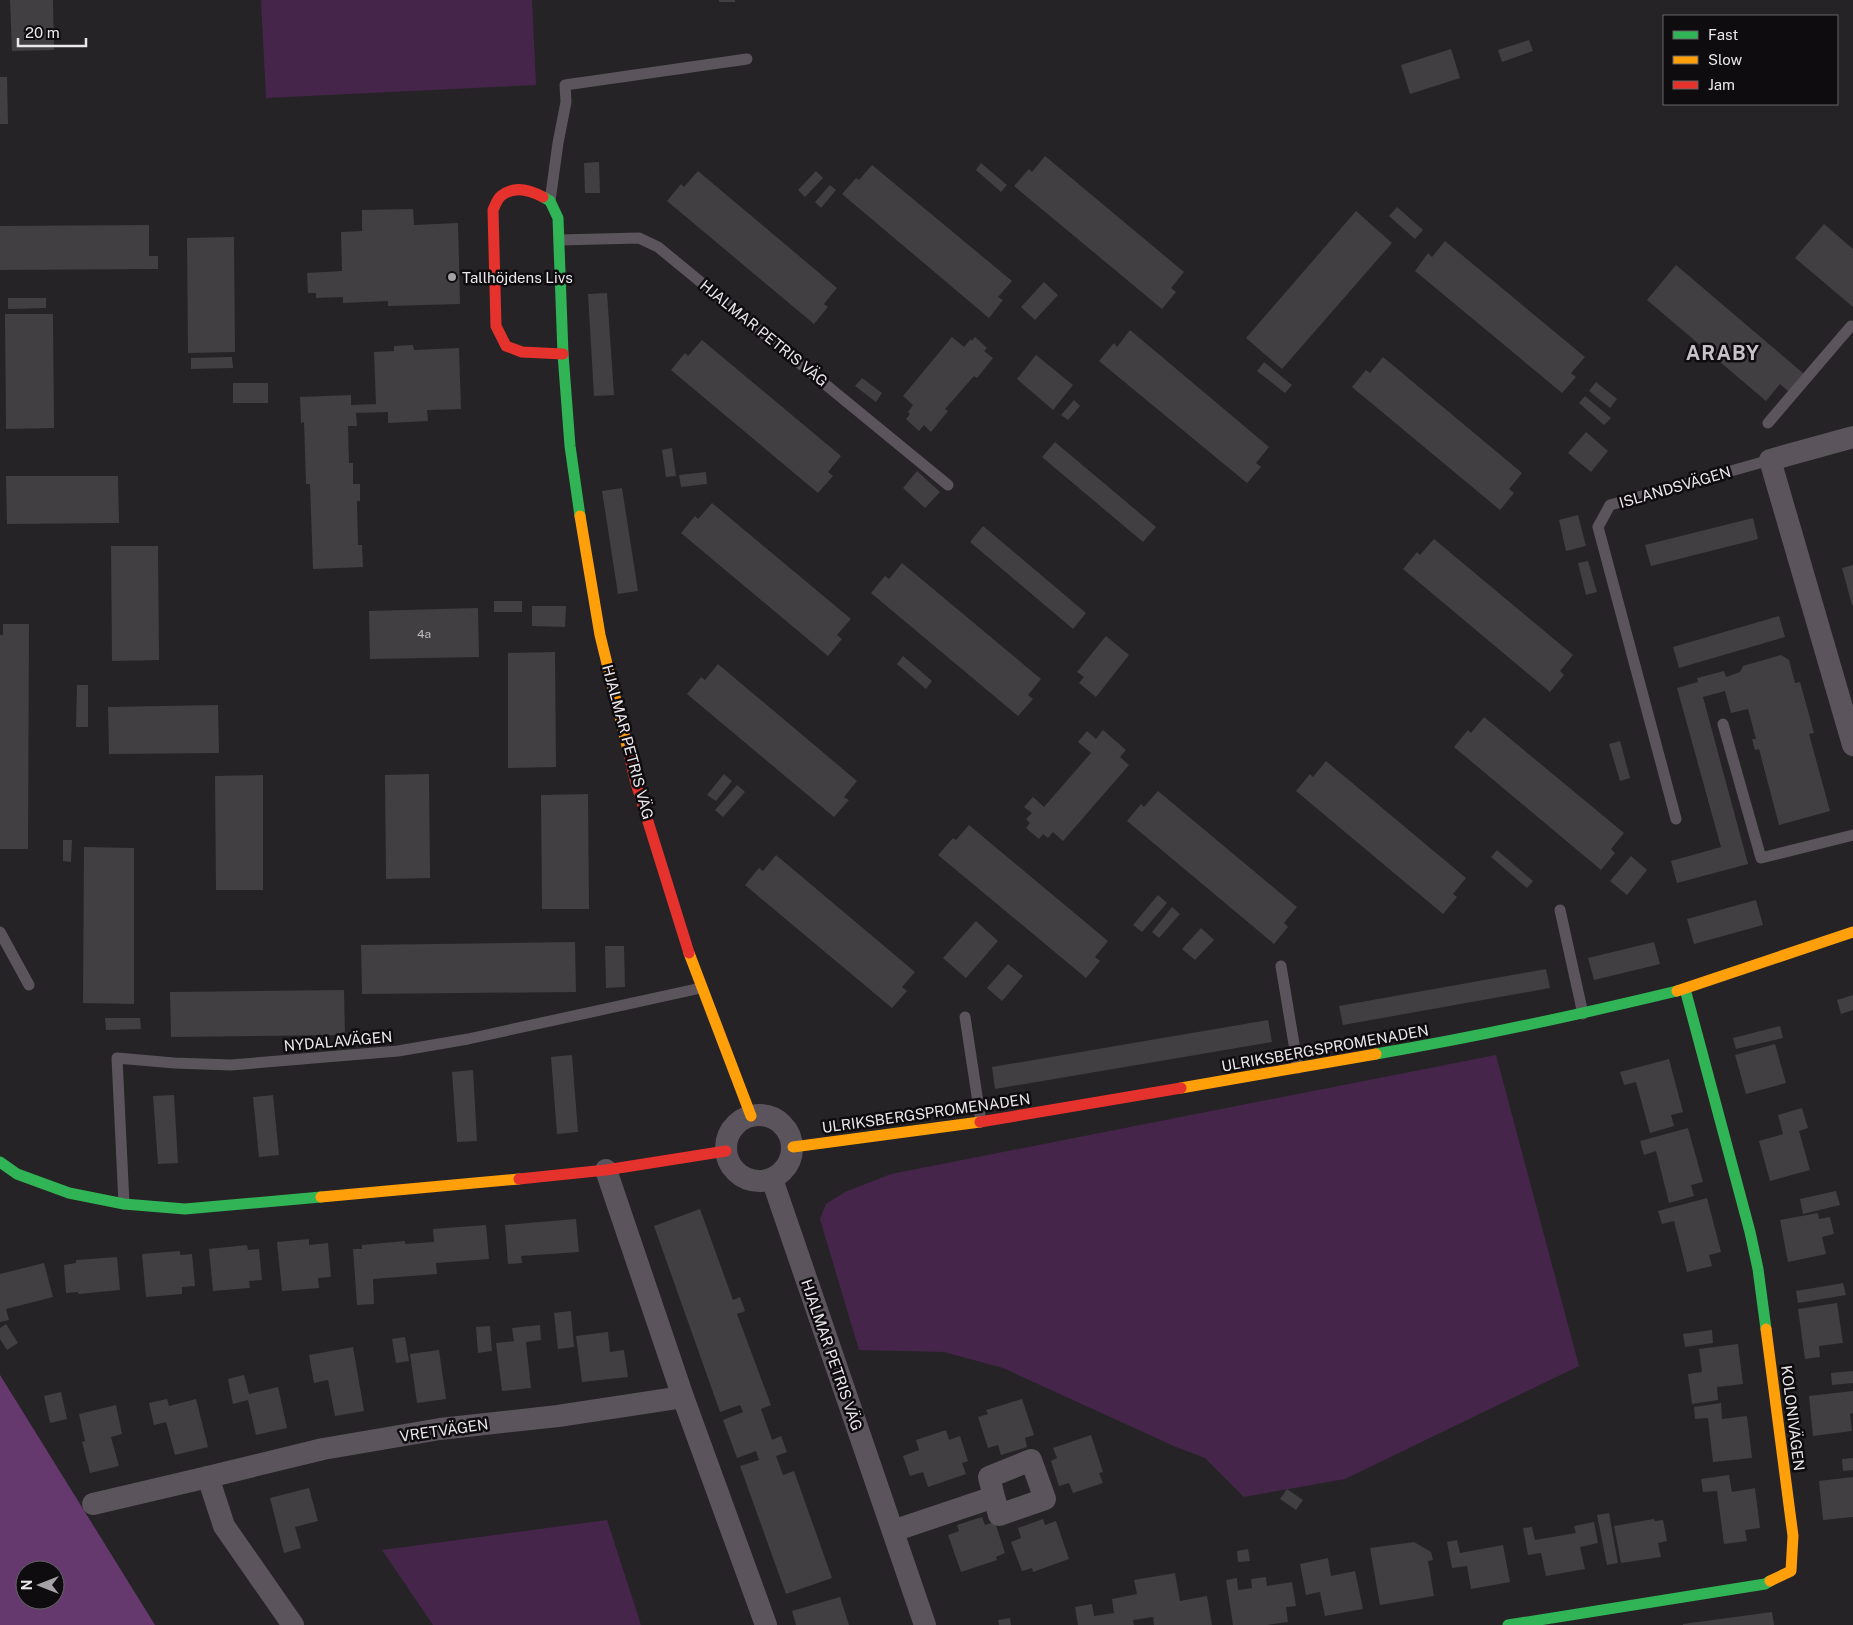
<svg xmlns="http://www.w3.org/2000/svg" width="1853" height="1625" viewBox="0 0 1853 1625" font-family="'Public Sans',sans-serif">
<rect width="100%" height="100%" fill="#252326"/>
<!-- green -->
<g fill="#45264a">
<polygon points="261,0 532,0 536,85 266,98"/>
<polygon points="1496,1055 1579,1366 1345,1479 1244,1497 1205,1458 1176,1447 1003,1368 944,1352 859,1350 820,1219 826,1204 845,1192 891,1174"/>
<polygon points="607,1520 641,1625 433,1625 382,1550"/>
</g>
<!-- forest -->
<path fill="#65396d" fill-rule="evenodd" d="M0 1375 155 1625H0ZM25 1570H55V1600H25Z"/>
<!-- building -->
<g fill="#413f41">
<polygon points="10,0 53,0 54,50 12,51"/>
<rect x="719" y="0" width="16" height="2"/>
<polygon points="1529,40 1533,51 1502,62 1498,50"/>
<polygon points="1451,49 1460,78 1410,94 1401,65"/>
<polygon points="0,77 7,77 8,124 0,124"/>
<polygon points="1045,156 1184,272 1171,288 1176,292 1162,309 1014,186 1029,169 1032,172"/>
<polygon points="599,162 600,193 585,193 584,163"/>
<polygon points="981,163 1007,185 1001,192 976,170"/>
<polygon points="872,165 1012,281 998,297 1003,300 989,318 842,194 856,178 859,180"/>
<polygon points="698,171 837,288 824,304 828,307 814,324 667,201 681,184 684,187"/>
<polygon points="816,171 823,178 805,197 798,190"/>
<polygon points="830,185 836,190 821,208 815,202"/>
<polygon points="1397,207 1423,230 1415,239 1389,216"/>
<polygon points="413,209 414,225 458,223 460,304 388,306 388,301 343,303 343,297 316,298 316,293 308,293 307,273 342,271 341,232 362,231 362,210"/>
<polygon points="1356,211 1392,243 1282,369 1246,338"/>
<polygon points="1824,224 1853,249 1853,307 1795,258"/>
<polygon points="149,225 149,256 158,256 158,269 0,270 0,226"/>
<polygon points="234,237 235,352 188,353 187,238"/>
<polygon points="1445,241 1585,357 1571,373 1576,377 1562,393 1415,271 1428,253 1432,257"/>
<polygon points="1676,265 1804,374 1789,392 1780,384 1766,401 1647,300"/>
<polygon points="1044,282 1058,295 1035,320 1021,307"/>
<polygon points="607,293 614,395 594,396 588,294"/>
<polygon points="8,298 46,298 46,308 8,309"/>
<polygon points="5,314 53,314 54,428 6,429"/>
<polygon points="1130,330 1269,447 1256,463 1261,467 1247,483 1099,361 1114,343 1117,347"/>
<polygon points="952,337 964,347 971,339 972,341 975,337 987,348 984,351 993,358 977,378 974,376 945,409 948,411 931,432 924,425 919,431 906,419 910,414 908,412 913,405 903,396"/>
<polygon points="702,340 841,456 828,472 833,476 818,493 671,370 685,353 688,356"/>
<polygon points="413,345 414,350 459,348 461,409 427,410 428,421 388,423 388,412 356,413 357,426 348,426 349,463 353,463 353,484 360,484 360,501 357,501 358,545 362,545 363,567 313,569 310,484 306,484 304,422 301,423 300,397 351,395 351,405 376,404 374,352 394,351 394,346"/>
<polygon points="1036,355 1073,385 1053,410 1017,379"/>
<polygon points="232,357 233,368 191,369 191,358"/>
<polygon points="1383,357 1522,473 1509,489 1514,493 1500,510 1352,387 1366,370 1370,373"/>
<polygon points="1264,362 1292,385 1285,393 1257,371"/>
<polygon points="862,378 882,393 876,402 855,386"/>
<polygon points="1596,382 1617,399 1610,408 1589,391"/>
<rect x="233" y="383" width="35" height="20"/>
<polygon points="1585,396 1611,418 1604,425 1579,403"/>
<polygon points="1074,400 1080,406 1068,420 1061,415"/>
<polygon points="1586,432 1608,451 1591,472 1568,453"/>
<polygon points="1055,442 1156,527 1143,542 1042,457"/>
<polygon points="672,448 676,476 666,477 662,450"/>
<polygon points="917,471 940,492 925,508 903,488"/>
<polygon points="706,472 707,484 681,487 679,475"/>
<polygon points="6,476 118,476 119,523 7,524"/>
<polygon points="622,488 638,591 618,594 602,491"/>
<polygon points="712,503 851,619 837,635 842,639 828,656 681,533 695,516 698,519"/>
<polygon points="1578,515 1586,546 1566,551 1559,520"/>
<polygon points="1753,518 1758,539 1651,566 1645,545"/>
<polygon points="983,526 1086,613 1073,629 970,542"/>
<polygon points="1434,539 1573,655 1560,671 1564,675 1550,692 1403,569 1417,552 1420,555"/>
<polygon points="111,546 158,546 159,660 112,661"/>
<polygon points="1588,561 1597,592 1586,595 1578,563"/>
<polygon points="902,563 1041,679 1028,695 1033,699 1018,716 871,593 885,576 889,579"/>
<polygon points="1853,565 1853,605 1852,605 1842,568"/>
<rect x="494" y="601" width="28" height="11"/>
<polygon points="532,606 566,606 565,627 532,626"/>
<polygon points="478,608 479,657 370,659 369,611"/>
<polygon points="1779,616 1785,637 1679,668 1673,647"/>
<polygon points="3,624 29,624 28,849 0,849 0,635 3,635"/>
<polygon points="1106,636 1129,655 1096,697 1079,683 1084,677 1077,672"/>
<polygon points="555,652 556,767 508,768 508,653"/>
<polygon points="1781,655 1789,660 1795,683 1800,682 1814,733 1809,734 1830,811 1779,825 1759,749 1755,750 1752,739 1756,739 1748,709 1731,713 1725,691 1703,697 1748,864 1677,883 1671,861 1721,847 1677,688 1698,682 1697,678 1724,671 1726,677 1740,672 1743,666"/>
<polygon points="903,656 932,681 926,689 897,664"/>
<polygon points="718,664 857,781 844,797 849,800 834,817 687,694 701,677 705,680"/>
<polygon points="77,685 88,685 88,727 76,727"/>
<polygon points="218,705 219,753 109,754 108,707"/>
<polygon points="1484,717 1624,833 1611,849 1615,853 1601,870 1454,747 1468,730 1471,733"/>
<polygon points="1103,730 1126,750 1120,757 1129,765 1063,841 1053,832 1048,838 1043,834 1039,839 1026,828 1030,823 1026,819 1032,813 1024,807 1033,797 1044,807 1091,753 1078,742 1087,731 1096,739"/>
<polygon points="1620,741 1630,778 1620,781 1609,744"/>
<polygon points="1326,761 1466,878 1453,894 1457,897 1443,914 1296,791 1310,774 1313,777"/>
<polygon points="429,774 430,878 386,879 385,775"/>
<polygon points="724,774 732,781 716,801 707,795"/>
<polygon points="263,775 263,890 216,890 215,776"/>
<polygon points="737,785 745,792 723,817 715,810"/>
<polygon points="1158,791 1297,907 1284,923 1288,927 1274,944 1127,821 1141,804 1144,807"/>
<polygon points="588,794 589,909 542,909 541,795"/>
<polygon points="969,825 1108,941 1095,957 1100,961 1086,978 938,855 953,838 956,840"/>
<polygon points="63,840 72,840 71,862 63,861"/>
<polygon points="84,847 134,848 134,1004 83,1003"/>
<polygon points="1497,850 1533,881 1527,888 1491,857"/>
<polygon points="776,855 915,972 902,987 907,991 892,1008 745,885 759,868 763,871"/>
<polygon points="1631,856 1647,870 1627,895 1610,881"/>
<polygon points="1158,895 1167,903 1142,932 1133,925"/>
<polygon points="1756,900 1763,925 1694,944 1687,919"/>
<polygon points="1172,907 1180,914 1159,938 1152,932"/>
<polygon points="976,921 998,941 966,978 943,958"/>
<polygon points="1201,928 1214,940 1195,960 1182,949"/>
<polygon points="575,942 576,992 362,994 361,945"/>
<polygon points="1654,942 1660,964 1594,980 1588,958"/>
<polygon points="605,946 624,946 625,987 606,988"/>
<polygon points="1008,964 1023,976 1002,1001 987,988"/>
<polygon points="1546,969 1550,988 1343,1025 1339,1006"/>
<polygon points="344,990 345,1035 171,1037 170,992"/>
<polygon points="1853,995 1853,1010 1841,1014 1837,1000"/>
<polygon points="105,1018 140,1018 141,1029 106,1030"/>
<polygon points="1268,1020 1272,1042 995,1089 992,1067"/>
<polygon points="1780,1026 1783,1038 1736,1049 1733,1038"/>
<polygon points="1775,1044 1786,1083 1746,1094 1735,1055"/>
<polygon points="572,1055 578,1132 557,1134 551,1057"/>
<polygon points="1669,1059 1683,1112 1671,1115 1674,1126 1650,1133 1636,1082 1624,1085 1620,1072"/>
<polygon points="473,1070 477,1141 457,1142 452,1072"/>
<polygon points="174,1095 178,1163 158,1164 153,1096"/>
<polygon points="273,1095 279,1155 259,1157 253,1097"/>
<polygon points="1802,1108 1808,1128 1799,1131 1810,1170 1770,1181 1759,1141 1783,1134 1778,1115"/>
<polygon points="1688,1128 1703,1182 1691,1185 1694,1196 1669,1203 1656,1151 1644,1155 1640,1141"/>
<polygon points="1836,1191 1840,1205 1803,1214 1800,1199"/>
<polygon points="1707,1198 1721,1252 1709,1255 1712,1266 1687,1272 1674,1221 1662,1224 1658,1211"/>
<polygon points="700,1209 733,1300 740,1297 745,1311 737,1314 771,1405 761,1409 772,1440 781,1436 787,1452 776,1456 783,1475 794,1471 832,1578 786,1594 740,1466 759,1460 756,1451 737,1458 723,1420 743,1412 740,1405 720,1412 654,1226"/>
<polygon points="1818,1213 1819,1219 1830,1217 1834,1234 1822,1237 1826,1254 1788,1262 1780,1220"/>
<polygon points="576,1219 579,1252 521,1256 522,1263 508,1264 505,1225"/>
<polygon points="486,1225 489,1259 436,1263 437,1274 373,1279 374,1304 357,1305 353,1249 362,1249 362,1245 405,1241 405,1244 434,1242 433,1229"/>
<polygon points="309,1239 309,1245 328,1243 331,1277 318,1278 319,1288 282,1291 277,1242"/>
<polygon points="247,1245 248,1250 259,1249 262,1280 249,1281 250,1288 213,1291 209,1249"/>
<polygon points="180,1251 180,1255 192,1254 195,1286 182,1287 182,1294 146,1297 142,1254"/>
<polygon points="117,1257 120,1290 78,1294 78,1292 66,1293 64,1265 76,1263 76,1260"/>
<polygon points="44,1263 53,1297 6,1309 9,1320 0,1322 0,1274"/>
<polygon points="1843,1283 1846,1295 1798,1303 1796,1291"/>
<polygon points="1837,1303 1843,1343 1819,1346 1820,1357 1805,1359 1798,1309"/>
<polygon points="571,1311 574,1347 558,1349 554,1313"/>
<polygon points="6,1324 18,1343 7,1350 0,1339 0,1328"/>
<polygon points="540,1325 541,1340 526,1342 531,1388 502,1391 496,1343 514,1341 512,1328"/>
<polygon points="490,1326 492,1351 478,1353 476,1327"/>
<polygon points="1712,1330 1713,1343 1685,1347 1683,1334"/>
<polygon points="608,1332 610,1352 624,1350 628,1377 582,1382 576,1336"/>
<polygon points="405,1337 409,1361 396,1363 392,1339"/>
<polygon points="1738,1344 1743,1384 1717,1387 1718,1400 1692,1404 1688,1374 1702,1372 1699,1349"/>
<polygon points="353,1347 364,1411 335,1416 328,1380 314,1383 309,1355"/>
<polygon points="439,1350 446,1399 417,1403 410,1354"/>
<polygon points="1853,1371 1853,1383 1832,1385 1831,1373"/>
<polygon points="244,1375 249,1394 278,1387 287,1428 256,1435 248,1400 233,1404 228,1379"/>
<polygon points="1853,1391 1853,1413 1850,1414 1852,1431 1813,1436 1809,1396"/>
<polygon points="61,1392 67,1419 50,1423 44,1396"/>
<polygon points="167,1399 169,1406 196,1399 208,1447 175,1455 166,1422 154,1425 149,1403"/>
<polygon points="1022,1399 1034,1435 1025,1438 1027,1447 1001,1455 998,1445 988,1448 978,1417 988,1414 986,1410"/>
<polygon points="1721,1403 1722,1419 1747,1416 1752,1458 1713,1462 1708,1418 1695,1419 1694,1407"/>
<polygon points="116,1405 122,1434 111,1437 119,1466 90,1473 82,1442 85,1441 79,1414"/>
<polygon points="946,1430 949,1440 960,1436 968,1461 962,1463 966,1474 928,1487 923,1472 910,1476 903,1456 919,1450 916,1440"/>
<polygon points="1091,1435 1103,1472 1099,1473 1103,1483 1073,1493 1069,1483 1059,1486 1051,1461 1057,1458 1053,1448"/>
<polygon points="1853,1458 1853,1470 1843,1471 1842,1459"/>
<polygon points="1729,1475 1732,1492 1755,1488 1760,1528 1745,1530 1747,1541 1724,1544 1717,1491 1703,1492 1701,1479"/>
<polygon points="1853,1477 1853,1517 1823,1520 1819,1481"/>
<polygon points="309,1488 318,1521 295,1527 301,1548 284,1553 270,1498"/>
<polygon points="1287,1489 1303,1500 1296,1510 1280,1499"/>
<polygon points="1609,1513 1618,1563 1607,1565 1597,1515"/>
<polygon points="982,1517 985,1525 995,1522 1005,1553 996,1557 997,1560 961,1572 948,1535 959,1531 957,1525"/>
<polygon points="1043,1519 1045,1525 1056,1521 1069,1559 1033,1572 1032,1568 1022,1571 1011,1542 1021,1538 1018,1528"/>
<polygon points="1654,1519 1655,1521 1663,1520 1667,1541 1658,1543 1661,1557 1621,1563 1614,1526"/>
<polygon points="1594,1522 1598,1543 1580,1547 1585,1569 1546,1576 1541,1553 1528,1555 1523,1528 1532,1527 1535,1540 1576,1533 1574,1526"/>
<polygon points="1457,1540 1460,1553 1503,1545 1510,1582 1471,1589 1467,1566 1452,1568 1447,1542"/>
<polygon points="1414,1542 1431,1552 1433,1560 1428,1561 1434,1596 1380,1605 1370,1548"/>
<polygon points="1248,1549 1250,1561 1238,1562 1237,1551"/>
<polygon points="1328,1558 1331,1576 1355,1571 1363,1609 1325,1616 1320,1592 1306,1595 1300,1564"/>
<polygon points="1175,1573 1180,1601 1207,1596 1212,1625 1154,1625 1153,1617 1133,1620 1134,1625 1078,1625 1075,1607 1092,1604 1094,1616 1114,1613 1112,1599 1137,1594 1134,1580"/>
<polygon points="1266,1577 1267,1586 1292,1582 1296,1606 1286,1607 1288,1622 1267,1625 1233,1625 1226,1580 1237,1578 1238,1590 1252,1588 1251,1579"/>
<polygon points="840,1597 849,1625 796,1625 792,1611"/>
<polygon points="1772,1612 1774,1625 1683,1625 1683,1624"/>
<polygon points="1010,1618 1011,1625 999,1625 998,1620"/>
</g>
<g fill="none" stroke-linecap="round" stroke-linejoin="round">
<!-- lane -->
<g stroke="#5b545c" stroke-width="11">
<polyline points="550,201 558,143 566,102 565,85 747,59"/>
<polyline points="559,240 639,238 658,247 948,485"/>
<polyline points="1768,423 1851,326"/>
<polyline points="1723,724 1761,858 1853,835"/>
<polyline points="1676,819 1598,527 1610,505 1770,460"/>
<polyline points="1560,910 1583,1014"/>
<polyline points="0,932 29,985"/>
<polyline points="1281,966 1298,1068"/>
<polyline points="965,1017 981,1122"/>
<polyline points="124,1204 117,1058 174,1063 231,1065 398,1051 468,1039 701,988"/>
</g>
<!-- street -->
<g stroke="#5b545c" stroke-width="22">
<polyline points="1853,437 1770,460 1853,745"/>
<circle cx="759" cy="1148" r="33"/>
<polyline points="606,1170 683,1397 766,1625"/>
<polyline points="772,1179 925,1625"/>
<polyline points="93,1504 208,1477"/>
<polyline points="893,1531 994,1497 999,1515 1045,1499 1031,1460 989,1477 994,1497"/>
<polyline points="293,1625 224,1526 208,1477 323,1449 440,1429 558,1416 683,1397"/>
</g>
<!-- fast -->
<g stroke="#30b455" stroke-width="11">
<polyline points="543,197 550,201 558,218 563,354 570,446 580,516"/>
<polyline points="1685,989 1750,1232 1758,1269 1766,1329"/>
<path d="M1376 1054C1477 1037 1577 1015 1677 991"/>
<polyline points="0,1162 17,1174 69,1193 124,1204 185,1209 321,1197"/>
<polyline points="1508,1625 1765,1584 1770,1581"/>
</g>
<!-- slow -->
<g stroke="#ff9f0a" stroke-width="11">
<polyline points="580,516 600,635 628,750"/>
<polyline points="689,953 751,1116"/>
<polyline points="1677,991 1853,932"/>
<polyline points="1181,1088 1376,1054"/>
<polyline points="793,1147 980,1122"/>
<polyline points="321,1197 519,1179"/>
<polyline points="1766,1329 1793,1536 1791,1571 1770,1581"/>
</g>
<!-- jam -->
<g stroke="#e5322d" stroke-width="11">
<path d="M543 197C530 190 514 185 501 196 497 199 495 206 493 210L496 326 506 346 522 352 563 354"/>
<polyline points="628,750 635,780 689,953"/>
<polyline points="980,1122 1181,1088"/>
<polyline points="519,1179 606,1170 726,1151"/>
</g>
</g>
<!-- markers -->
<circle fill="#a5a2a6" stroke="#0e0c0e" stroke-width="2" cx="452" cy="277" r="5"/>
<g text-anchor="middle" dominant-baseline="central" stroke-width="5" stroke-linejoin="round" paint-order="stroke">
<!-- number labels -->
<g font-size="12" fill="#c0bdc0">
<text x="424" y="634">4a</text>
</g>
<!-- poi labels -->
<g font-size="15" fill="#eae7eb" stroke="#0e0c0e" text-anchor="start">
<text x="462" y="277">Tallhöjdens Livs</text>
</g>
<!-- street labels -->
<g font-size="15" fill="#eae7eb" stroke="#0e0c0e">
<text transform="translate(764 333) rotate(39)">HJALMAR PETRIS VÄG</text>
<text transform="translate(1675 487) rotate(-16)">ISLANDSVÄGEN</text>
<text transform="translate(628 742) rotate(75)">HJALMAR PETRIS VÄG</text>
<text transform="translate(338 1041) rotate(-5)">NYDALAVÄGEN</text>
<text transform="translate(1325 1048) rotate(-10)">ULRIKSBERGSPROMENADEN</text>
<text transform="translate(926 1113) rotate(-8)">ULRIKSBERGSPROMENADEN</text>
<text transform="translate(832 1355) rotate(71)">HJALMAR PETRIS VÄG</text>
<text transform="translate(1793 1418) rotate(83)">KOLONIVÄGEN</text>
<text transform="translate(444 1430) rotate(-8)">VRETVÄGEN</text>
</g>
<!-- district labels -->
<g font-size="20" font-weight="bold" letter-spacing="1" fill="#c7c1c8" stroke="#0e0c0e">
<text x="1723" y="353">ARABY</text>
</g>
</g>
<!-- legend -->
<rect x="1663" y="15" width="175" height="90" fill="#0e0c0e" stroke="#666466"/>
<rect x="1673" y="31" width="25" height="8" fill="#30b455" stroke="#666466"/>
<text x="1708" y="40" font-size="15" fill="#eae7eb">Fast</text>
<rect x="1673" y="56" width="25" height="8" fill="#ff9f0a" stroke="#666466"/>
<text x="1708" y="65" font-size="15" fill="#eae7eb">Slow</text>
<rect x="1673" y="81" width="25" height="8" fill="#e5322d" stroke="#666466"/>
<text x="1708" y="90" font-size="15" fill="#eae7eb">Jam</text>
<!-- north arrow -->
<g transform="translate(40 1585) rotate(270)"><circle r="24" fill="#0e0c0e" stroke="#666466"/>
<path d="M0-4L9 19L0 12L-9 19Z" fill="#a5a2a6"/>
<text y="-8" font-size="14" font-weight="bold" text-anchor="middle" fill="#eae7eb">N</text>
</g>
<!-- scale -->
<path d="M18 38v8h68v-8" fill="none" stroke="#eae7eb" stroke-width="2.5"/>
<text x="25" y="38" font-size="15" fill="#eae7eb" stroke="#0e0c0e" stroke-width="4" paint-order="stroke">20 m</text>
</svg>
